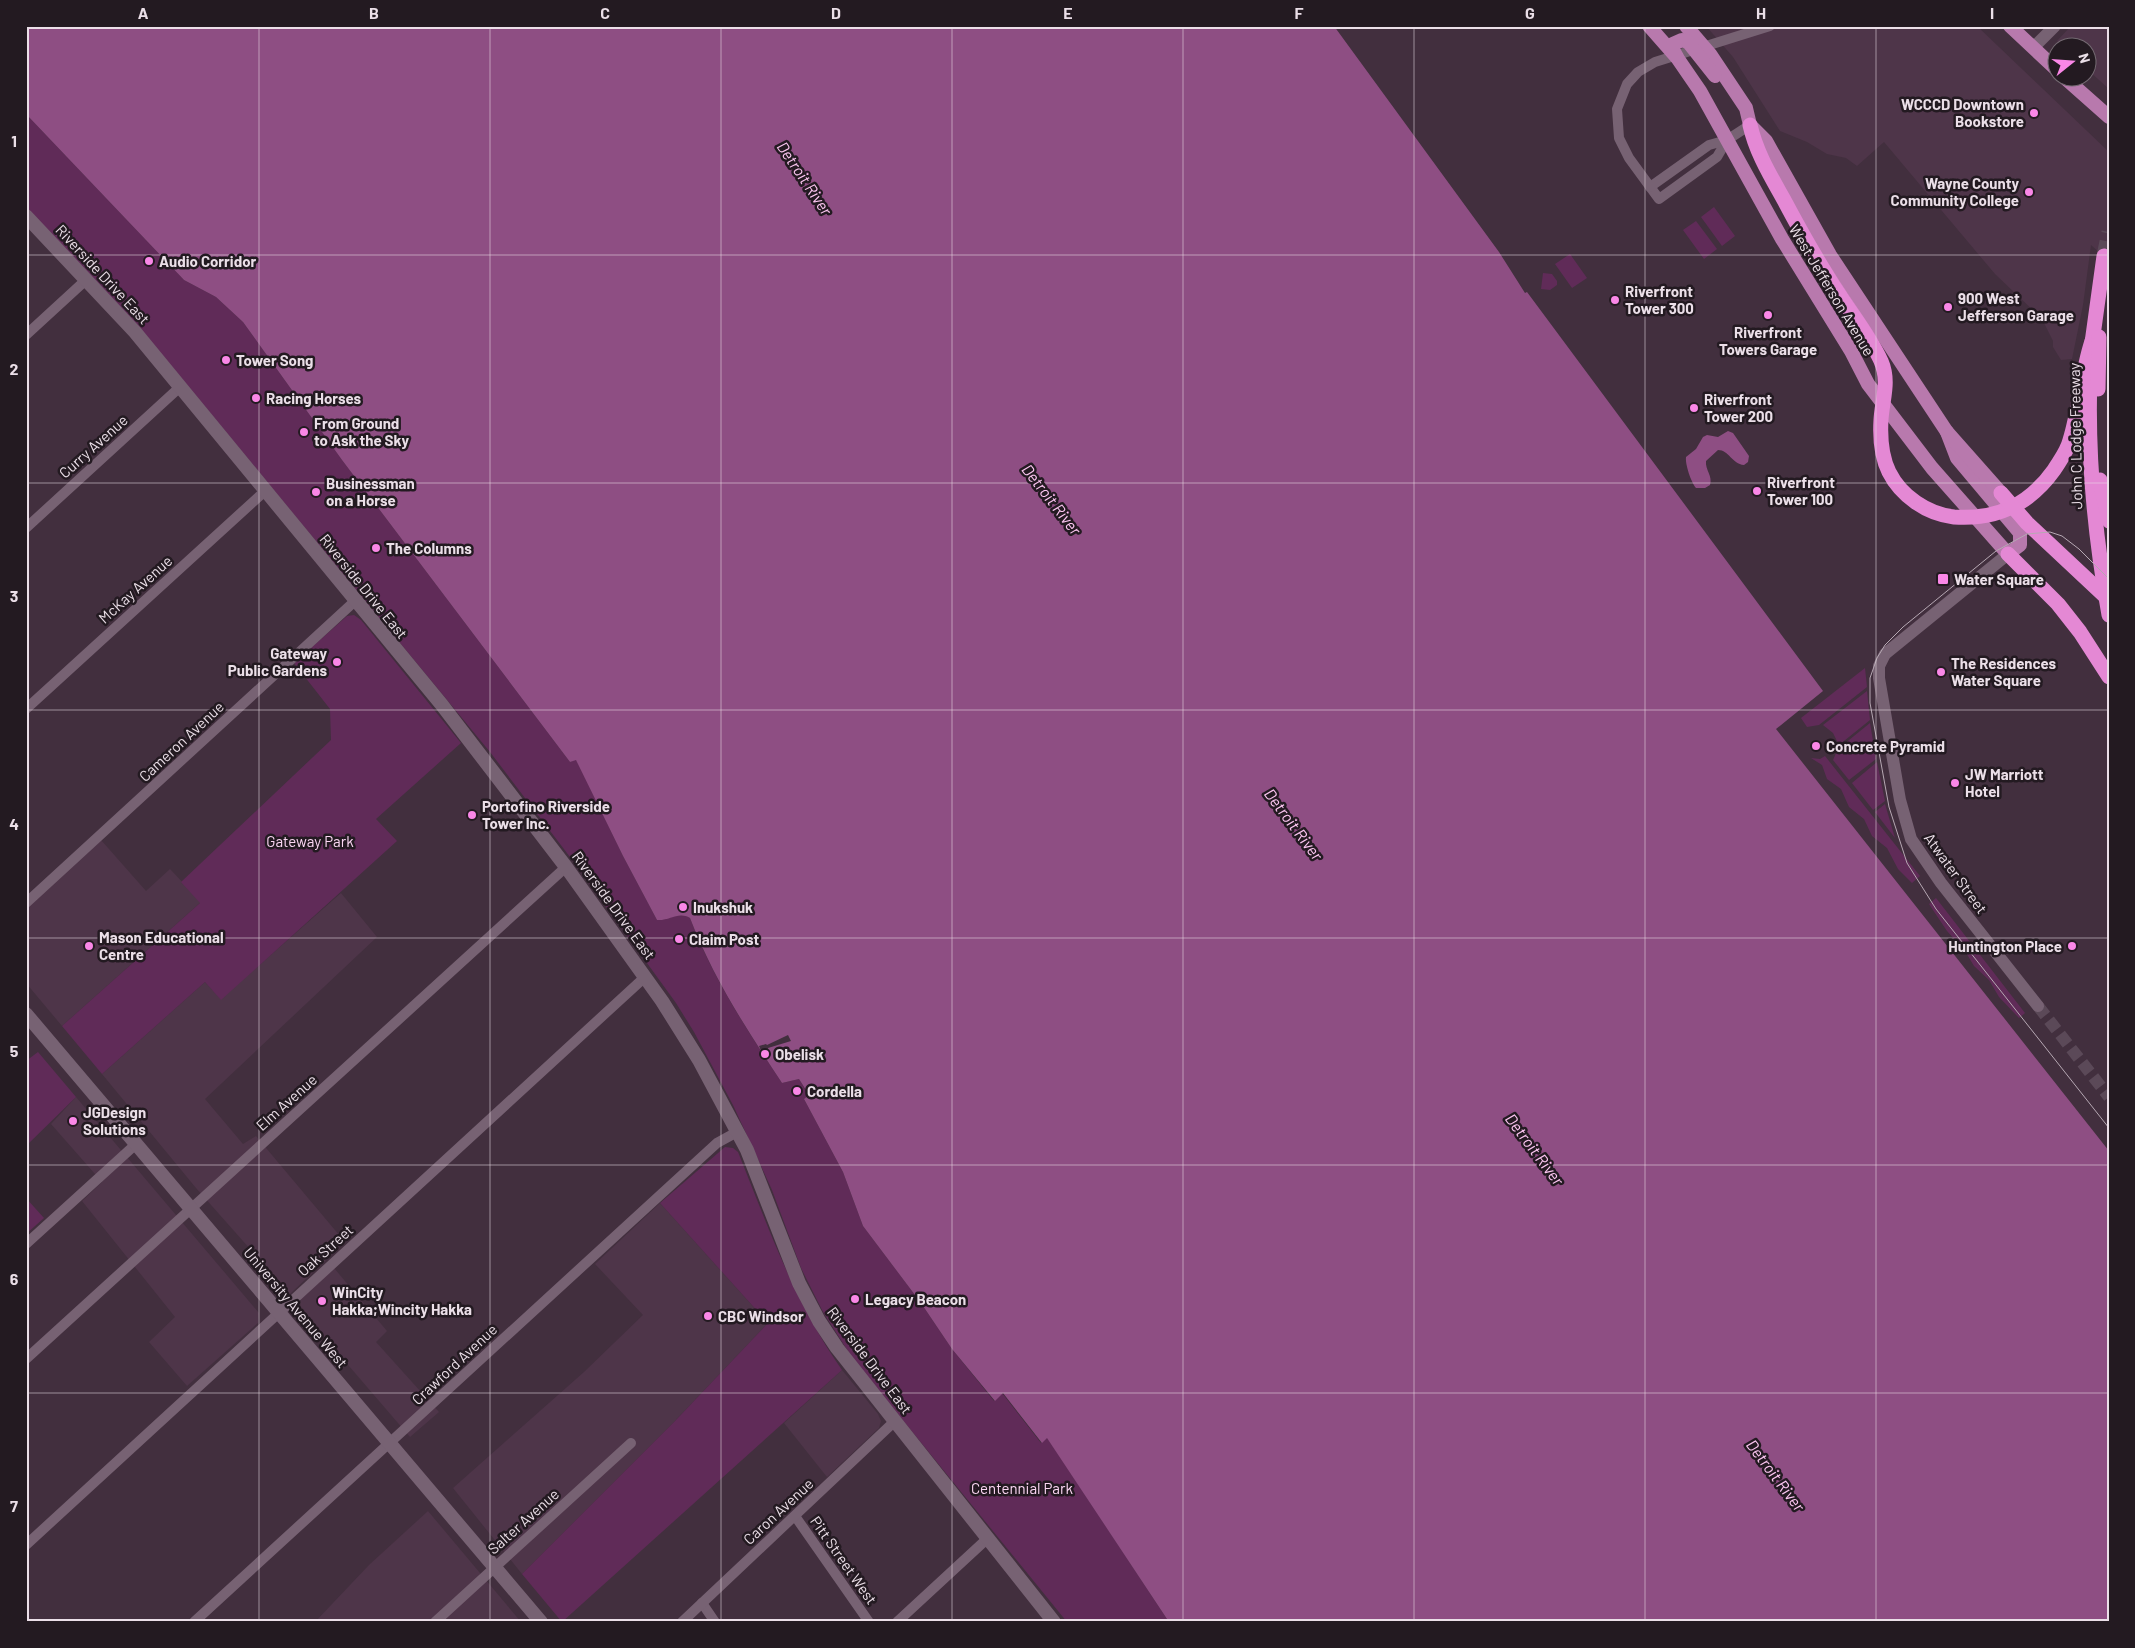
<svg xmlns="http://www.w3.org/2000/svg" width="2135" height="1648" viewBox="0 0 2135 1648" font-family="Barlow,sans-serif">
<rect width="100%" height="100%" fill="#422f3e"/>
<!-- built -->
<g fill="#4e3549">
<polygon points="1706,26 1977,26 2109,152 2109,261 2091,245 2083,305 2072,359 2061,360 2053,347 2053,341 2042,319 1995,274 1884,142 1857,166 1846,158 1827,154 1807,142 1780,131 1733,57"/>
<polygon points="2071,26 2109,26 2109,89 2088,70 2088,48 2063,47 2057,41"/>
<polygon points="101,840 146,891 170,869 201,902 62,1026 26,983 26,909"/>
<polygon points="341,893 377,937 205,1099 243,1144 256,1136 345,1242 290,1294 196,1188 102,1074 205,982 221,999"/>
<polygon points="76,1097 259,1313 258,1323 187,1386 149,1342 175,1317 82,1201 102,1182 51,1124"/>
<polygon points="660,1203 768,1323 675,1421 522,1574 453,1488 584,1372 643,1315 595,1264"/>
<polygon points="334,1268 387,1331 376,1342 439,1412 410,1437 300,1309 301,1297"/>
<polygon points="842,1370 878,1414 881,1421 879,1428 827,1477 784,1423"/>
<polygon points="428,1511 521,1622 315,1622 369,1565"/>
</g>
<!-- green -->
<g fill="#602b58">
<path d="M26 114 184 280 216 297 243 322 342 460 570 762 576 759 623 856 657 920C669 920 679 911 690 918 712 977 747 1030 782 1083L799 1079 809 1096 804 1099 843 1172 863 1226 921 1303 952 1349 994 1401 1002 1393 1041 1443 1047 1437 1169 1622H1067L853 1359 823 1312 801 1268 772 1190 733 1105 694 1032 676 1003 570 857 490 752 145 334 26 208Z"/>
<polygon points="1714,207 1735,236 1722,246 1701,217"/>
<polygon points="1696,221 1717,249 1704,259 1683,230"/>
<polygon points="1570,254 1587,278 1572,288 1555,264"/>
<polygon points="1543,273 1552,274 1557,281 1557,285 1550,290 1541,289"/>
<polygon points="354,615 361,620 461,743 376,819 397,841 221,1000 205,982 102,1074 62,1026 200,903 181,882 331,740 330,709 294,663 347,616"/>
<polygon points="1865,668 1867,687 1819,725 1807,727 1801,718"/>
<polygon points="1867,691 1870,720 1839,745 1833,733 1823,725"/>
<polygon points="1870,723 1876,759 1849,780 1833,760 1838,749"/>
<polygon points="1825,756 1920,876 1912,883 1898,869 1887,848 1872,836 1864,819 1849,807 1841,789 1827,779 1822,765 1811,758 1820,759"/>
<polygon points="1877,762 1885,801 1873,810 1852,783"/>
<polygon points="1885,804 1895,838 1875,812"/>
<polygon points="1936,898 2025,1013 2019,1018 1999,997 1989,980 1974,966 1965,951 1947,931 1929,904"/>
<polygon points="38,1052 76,1097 26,1146 26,1061"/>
<path d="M725 1147 733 1148 738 1152C768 1227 795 1303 842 1370L562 1622 522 1574 675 1421 768 1323 660 1203Z"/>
<polygon points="26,1198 44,1218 26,1234"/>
</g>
<!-- water -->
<g fill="#8e4e83">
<path d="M26 26H1334L1499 252 1525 293 1527 292 1823 691 1776 729 2109 1151V1622H1169L1047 1438 1042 1443 1003 1393 995 1401 952 1349 921 1303 863 1226 843 1172 804 1099 809 1095 799 1079 782 1083C747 1030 713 978 690 918 678 911 670 921 657 920L623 856 576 760 570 762 342 460 243 322 216 297 184 280 26 114Z"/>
<path d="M1728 431 1733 433 1749 456 1748 462 1744 465C1732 464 1729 450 1718 450L1706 461C1705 470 1713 476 1710 485L1705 488H1696C1691 482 1685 464 1686 457L1696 449 1703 437 1707 435 1718 437Z"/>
</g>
<!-- pier -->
<polygon fill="#422f3e" points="788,1035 791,1041 768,1048 769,1053 763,1055 759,1046 766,1044 767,1045"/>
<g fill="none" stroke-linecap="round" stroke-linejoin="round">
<!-- tertiary-tunnel -->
<polyline stroke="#5b4958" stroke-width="12" stroke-dasharray="12 6" stroke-linecap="butt" points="2038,1006 2109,1097"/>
<!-- motorway-tunnel -->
<polyline stroke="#5b4958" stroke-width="15" stroke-dasharray="15 8" stroke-linecap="butt" points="2104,256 2109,232"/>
<!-- minor -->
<g stroke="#776273" stroke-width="10">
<polyline points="1727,140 1717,157 1659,199 1629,158 1619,138 1617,109 1627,84 1638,72 1655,62 1770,26"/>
<polyline points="1650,187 1709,145 1727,140 1750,125"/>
<polyline points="26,335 87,279"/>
<polyline points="26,528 180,387"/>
<polyline points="26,709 265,491"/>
<polyline points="26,903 355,601"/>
<polyline points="26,1244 136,1144"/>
<polyline points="26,1359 566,867"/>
<polyline points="795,1516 869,1622"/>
<polyline points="26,1545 645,977"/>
<polyline points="702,1603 715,1622"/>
<polyline points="194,1622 717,1143 737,1132"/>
<polyline points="435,1622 631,1443"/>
<polyline points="682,1622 895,1421"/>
<polyline points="897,1622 988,1538"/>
</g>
<!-- tertiary -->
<g stroke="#776273" stroke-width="12">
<polyline points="2033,48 2055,26"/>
<polyline points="2008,554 1885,654 1879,666 1879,678 1900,800 1911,839 1941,883 2038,1006"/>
</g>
<!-- secondary -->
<g stroke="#776273" stroke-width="14">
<polyline points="26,216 135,332 442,705 566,867 662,1001 699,1060 747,1150 799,1283 819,1321 837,1348 1054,1622"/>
<polyline points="26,1014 541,1622"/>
</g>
<!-- primary -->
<g stroke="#b879ad" stroke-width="14">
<polyline points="1649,26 1678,59 1700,91 1782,239 1851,351 1868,384 1932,468 2008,554 2020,545 2020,533 1957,458 1947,432"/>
<polyline points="1686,26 1710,54 1746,108 1750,125 1766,141 1830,255 1947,432 2001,493"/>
<polyline points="2010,26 2058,71"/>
<polyline points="1677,57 1673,50 1673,44 1682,40 1688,42 1715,76"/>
<polyline points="2065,78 2109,117"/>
</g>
<!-- motorway -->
<g stroke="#e488d4" stroke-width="15">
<path d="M1750 125C1756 152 1770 175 1784 200 1801 232 1819 264 1839 294 1853 316 1870 337 1881 361 1890 382 1882 400 1881 420 1880 437 1881 456 1889 472 1901 496 1927 514 1954 517 1997 520 2029 505 2054 470 2060 460 2067 452 2070 440 2080 408 2081 374 2092 341"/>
<polyline points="2091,350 2104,256"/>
<path d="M2090 376C2087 456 2095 537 2109 615"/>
<polyline points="2098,389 2099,337"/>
<polyline points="2100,480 2109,521"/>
<polyline points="2001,493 2027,523 2106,597"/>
<polyline points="2008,554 2058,604 2080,632 2109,677"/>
</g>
<!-- tram -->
<polyline stroke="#b6a8b3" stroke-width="1" points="2109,579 2079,549 2062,536 2050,532 2027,534 1996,551 1903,627 1885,645 1877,658 1870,678 1870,703 1889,807 1907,863 1936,909 2109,1128"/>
</g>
<!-- grid -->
<path fill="none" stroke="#ebdfe8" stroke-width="1" stroke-opacity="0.55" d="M259 26V1622M490 26V1622M721 26V1622M952 26V1622M1183 26V1622M1414 26V1622M1645 26V1622M1876 26V1622M26 255H2109M26 483H2109M26 710H2109M26 938H2109M26 1165H2109M26 1393H2109"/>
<!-- markers -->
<g fill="#fa87e7" stroke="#231a21" stroke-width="2">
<circle cx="2034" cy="113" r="5"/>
<circle cx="2029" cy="192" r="5"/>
<circle cx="149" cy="261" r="5"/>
<circle cx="1615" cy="300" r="5"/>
<circle cx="1948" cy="307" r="5"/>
<circle cx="1768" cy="315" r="5"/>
<circle cx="226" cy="360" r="5"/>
<circle cx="256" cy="398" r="5"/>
<circle cx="1694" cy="408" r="5"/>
<circle cx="304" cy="432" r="5"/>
<circle cx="1757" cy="491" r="5"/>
<circle cx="316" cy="492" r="5"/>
<circle cx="376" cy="548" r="5"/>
<rect x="1937" y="573" width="12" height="12" rx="2.5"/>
<circle cx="337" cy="662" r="5"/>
<circle cx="1941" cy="672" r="5"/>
<circle cx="1816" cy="746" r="5"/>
<circle cx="1955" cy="783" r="5"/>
<circle cx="472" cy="815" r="5"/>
<circle cx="683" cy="907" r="5"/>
<circle cx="679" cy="939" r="5"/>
<circle cx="89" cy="946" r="5"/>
<circle cx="2072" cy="946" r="5"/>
<circle cx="765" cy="1054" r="5"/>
<circle cx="797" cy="1091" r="5"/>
<circle cx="73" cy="1121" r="5"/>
<circle cx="855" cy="1299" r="5"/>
<circle cx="322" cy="1301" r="5"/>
<circle cx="708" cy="1316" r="5"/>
</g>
<g text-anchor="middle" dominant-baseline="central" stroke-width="5" stroke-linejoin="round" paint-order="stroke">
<!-- poi labels -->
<g font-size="15" font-weight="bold" fill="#ebdfe8" stroke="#231a21" text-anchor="start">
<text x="2024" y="104" text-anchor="end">WCCCD Downtown<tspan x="2024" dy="17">Bookstore</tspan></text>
<text x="2019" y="183" text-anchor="end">Wayne County<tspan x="2019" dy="17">Community College</tspan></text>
<text x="159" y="261">Audio Corridor</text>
<text x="1625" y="291">Riverfront<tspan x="1625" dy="17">Tower 300</tspan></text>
<text x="1958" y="298">900 West<tspan x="1958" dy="17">Jefferson Garage</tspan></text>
<text x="1768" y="332" text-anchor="middle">Riverfront<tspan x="1768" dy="17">Towers Garage</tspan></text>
<text x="236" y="360">Tower Song</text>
<text x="266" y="398">Racing Horses</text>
<text x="1704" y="399">Riverfront<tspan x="1704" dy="17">Tower 200</tspan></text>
<text x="314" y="423">From Ground<tspan x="314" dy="17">to Ask the Sky</tspan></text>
<text x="1767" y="482">Riverfront<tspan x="1767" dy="17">Tower 100</tspan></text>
<text x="326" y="483">Businessman<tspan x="326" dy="17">on a Horse</tspan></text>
<text x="386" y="548">The Columns</text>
<text x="1954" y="579">Water Square</text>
<text x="327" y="653" text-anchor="end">Gateway<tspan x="327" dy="17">Public Gardens</tspan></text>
<text x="1951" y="663">The Residences<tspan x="1951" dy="17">Water Square</tspan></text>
<text x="1826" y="746">Concrete Pyramid</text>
<text x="1965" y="774">JW Marriott<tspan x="1965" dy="17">Hotel</tspan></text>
<text x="482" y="806">Portofino Riverside<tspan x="482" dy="17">Tower Inc.</tspan></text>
<text x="693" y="907">Inukshuk</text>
<text x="99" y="937">Mason Educational<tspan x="99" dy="17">Centre</tspan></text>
<text x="689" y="939">Claim Post</text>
<text x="2062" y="946" text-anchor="end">Huntington Place</text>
<text x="775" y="1054">Obelisk</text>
<text x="807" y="1091">Cordella</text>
<text x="83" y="1112">JGDesign<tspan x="83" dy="17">Solutions</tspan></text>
<text x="332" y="1292">WinCity<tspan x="332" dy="17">Hakka;Wincity Hakka</tspan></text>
<text x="865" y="1299">Legacy Beacon</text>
<text x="718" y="1316">CBC Windsor</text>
</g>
<!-- street labels -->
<g font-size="15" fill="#ebdfe8" stroke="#231a21">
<text transform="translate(103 274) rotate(47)">Riverside Drive East</text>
<text transform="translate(1832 290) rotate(59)">West Jefferson Avenue</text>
<text transform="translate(2075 436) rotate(-91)">John C Lodge Freeway</text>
<text transform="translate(93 446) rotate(-42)">Curry Avenue</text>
<text transform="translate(364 586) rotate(51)">Riverside Drive East</text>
<text transform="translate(135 589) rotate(-42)">McKay Avenue</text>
<text transform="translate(181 741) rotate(-43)">Cameron Avenue</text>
<text transform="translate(1956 873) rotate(54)">Atwater Street</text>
<text transform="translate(614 905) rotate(54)">Riverside Drive East</text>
<text transform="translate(286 1102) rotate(-42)">Elm Avenue</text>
<text transform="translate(325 1250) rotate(-42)">Oak Street</text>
<text transform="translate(296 1307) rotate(50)">University Avenue West</text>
<text transform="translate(870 1360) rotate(53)">Riverside Drive East</text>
<text transform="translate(454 1364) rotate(-43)">Crawford Avenue</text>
<text transform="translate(778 1511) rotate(-43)">Caron Avenue</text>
<text transform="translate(523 1521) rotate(-42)">Salter Avenue</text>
<text transform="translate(844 1560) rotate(55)">Pitt Street West</text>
</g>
<!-- park labels -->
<g font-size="15" fill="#fcd7f4" stroke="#231a21">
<text x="310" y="841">Gateway Park</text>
<text x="1022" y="1488">Centennial Park</text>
</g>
<!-- water labels -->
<g font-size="16" font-style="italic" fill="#fec7f3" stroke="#231a21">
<text transform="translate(805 178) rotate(56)">Detroit River</text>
<text transform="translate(1052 499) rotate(52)">Detroit River</text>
<text transform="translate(1294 824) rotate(53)">Detroit River</text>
<text transform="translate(1535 1149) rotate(53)">Detroit River</text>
<text transform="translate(1776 1475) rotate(53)">Detroit River</text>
</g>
</g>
<!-- border -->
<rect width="2135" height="1648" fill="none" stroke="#231a21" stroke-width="55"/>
<!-- north arrow -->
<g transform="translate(2072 62) rotate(73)"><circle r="24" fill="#231a21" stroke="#736971"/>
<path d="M0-4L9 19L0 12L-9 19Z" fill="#fa87e7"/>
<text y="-8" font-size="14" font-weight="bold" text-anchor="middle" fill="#ebdfe8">N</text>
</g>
<rect x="28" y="28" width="2080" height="1592" fill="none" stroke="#ebdfe8" stroke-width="2"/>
<g font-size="16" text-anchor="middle" font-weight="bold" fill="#ebdfe8">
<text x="143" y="19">A</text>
<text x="374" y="19">B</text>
<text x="605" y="19">C</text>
<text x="836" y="19">D</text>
<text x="1068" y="19">E</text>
<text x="1299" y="19">F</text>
<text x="1530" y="19">G</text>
<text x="1761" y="19">H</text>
<text x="1992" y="19">I</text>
<text x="14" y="147">1</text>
<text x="14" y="375">2</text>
<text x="14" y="602">3</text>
<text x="14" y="830">4</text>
<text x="14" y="1057">5</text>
<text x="14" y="1285">6</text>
<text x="14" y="1512">7</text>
</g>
</svg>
